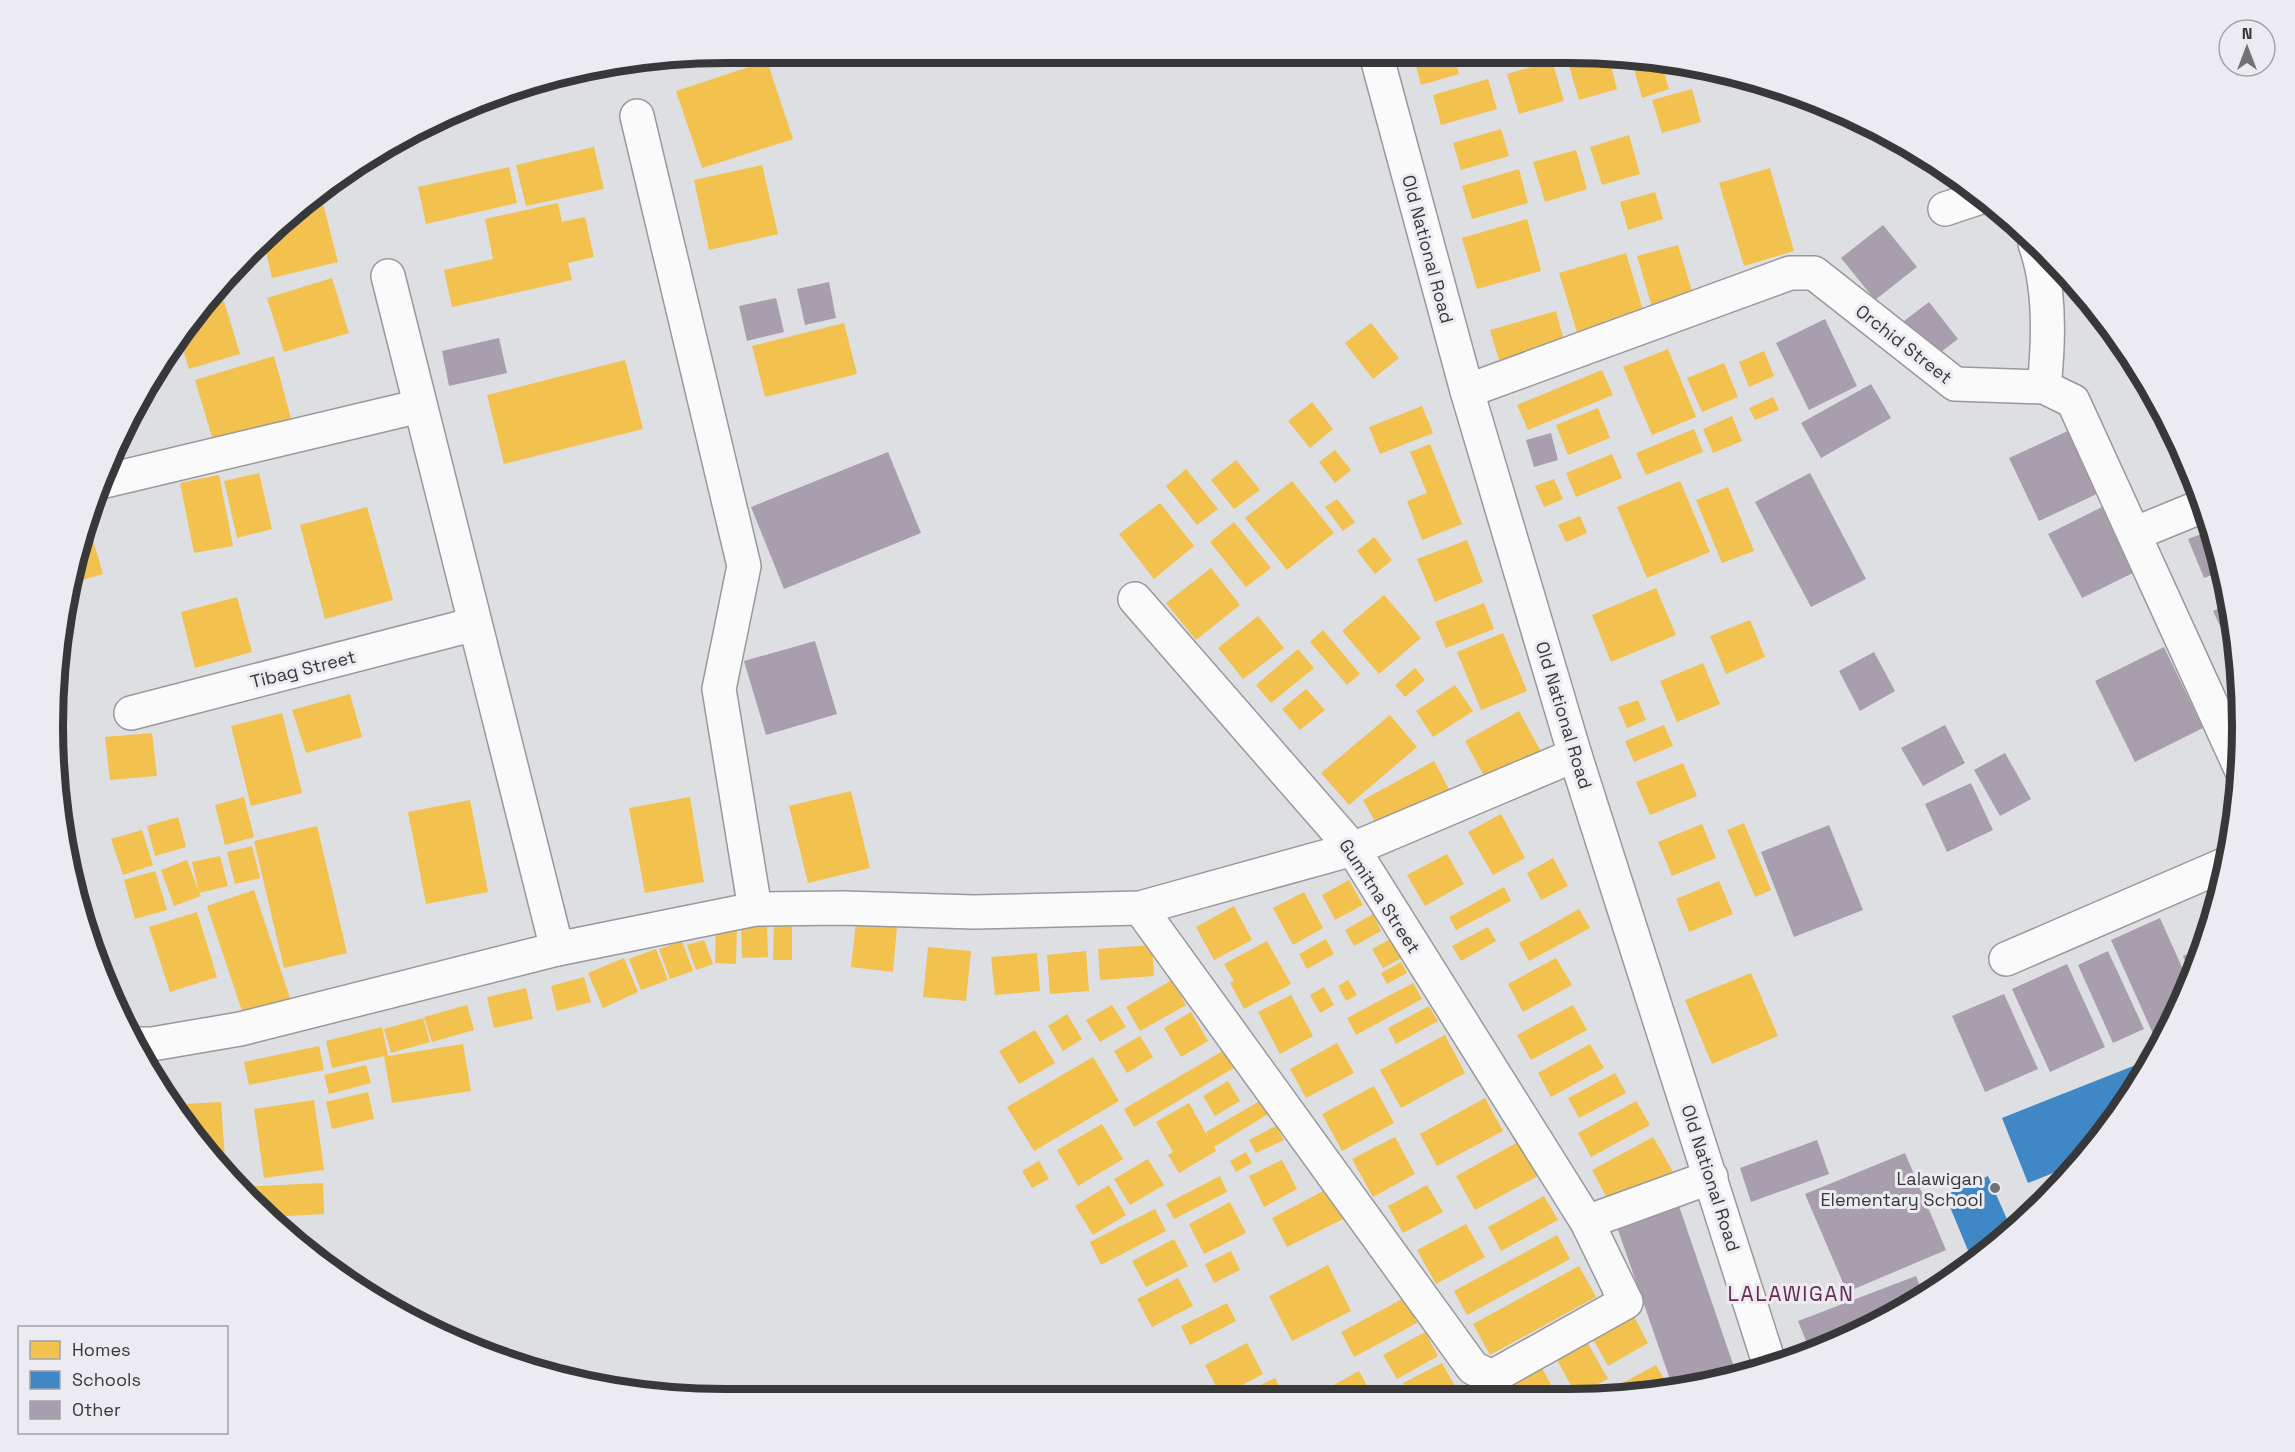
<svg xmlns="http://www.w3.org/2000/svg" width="2295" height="1452" viewBox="0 0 2295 1452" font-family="'Space Grotesk',sans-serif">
<rect width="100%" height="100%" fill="#dedfe3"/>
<!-- homes -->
<g fill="#f2c14e">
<polygon points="1429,58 1454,58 1459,74 1421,85 1415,62"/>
<polygon points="1596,58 1609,58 1617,89 1579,100 1569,66"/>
<polygon points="1631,58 1660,59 1669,89 1642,98"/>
<polygon points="767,61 793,139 702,168 676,91"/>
<polygon points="1552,61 1564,101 1519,114 1507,74"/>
<polygon points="1488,79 1497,109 1441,125 1433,95"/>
<polygon points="1692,89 1701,122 1662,133 1652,100"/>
<polygon points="1501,129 1509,156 1461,170 1453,143"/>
<polygon points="1629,135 1640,174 1602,185 1590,147"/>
<polygon points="594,147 604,189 526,206 516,165"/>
<polygon points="1576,150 1587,189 1545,202 1533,162"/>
<polygon points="762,165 778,234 709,250 694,180"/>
<polygon points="509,167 517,203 426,224 418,187"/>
<polygon points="1770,168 1794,251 1744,266 1719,183"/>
<polygon points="1519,169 1528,203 1472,219 1462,186"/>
<polygon points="320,192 338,262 272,278 263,239"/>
<polygon points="1655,192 1663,219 1628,230 1620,202"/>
<polygon points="558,203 562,222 585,217 594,257 568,263 572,280 452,307 444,270 493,259 485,219"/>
<polygon points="1527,219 1541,271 1477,289 1462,238"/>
<polygon points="1678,245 1693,295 1652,307 1637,256"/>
<polygon points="1626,253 1643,310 1605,321 1606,324 1577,332 1559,273"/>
<polygon points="332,278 349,333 284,352 267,298"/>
<polygon points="224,301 240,354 189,369 179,336 198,308"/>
<polygon points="1556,311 1564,341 1499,360 1490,330"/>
<polygon points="844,323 857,374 765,397 752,346"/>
<polygon points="1371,323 1399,358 1373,379 1345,343"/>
<polygon points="1668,349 1696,417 1652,435 1623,367"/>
<polygon points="1764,351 1774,376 1749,387 1739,362"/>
<polygon points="274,356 292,422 214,444 195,380"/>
<polygon points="625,360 643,429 504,464 487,395"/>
<polygon points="1724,363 1738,397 1702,412 1687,378"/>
<polygon points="1602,370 1613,395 1528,430 1517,405"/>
<polygon points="1773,397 1779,410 1755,420 1749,408"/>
<polygon points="1312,402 1333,429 1310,448 1288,421"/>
<polygon points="1422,406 1433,433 1380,454 1369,427"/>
<polygon points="1598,408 1610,438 1568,455 1556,425"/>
<polygon points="1732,416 1742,441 1713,453 1703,429"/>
<polygon points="1694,429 1703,452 1646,475 1636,453"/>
<polygon points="1430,444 1462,524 1422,540 1407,501 1427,493 1410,452"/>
<polygon points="1335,450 1351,470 1335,483 1319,462"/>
<polygon points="1612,454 1622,478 1576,497 1566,473"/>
<polygon points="1236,460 1260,490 1234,509 1211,480"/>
<polygon points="1186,469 1218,509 1197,525 1166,486"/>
<polygon points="259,473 272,529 237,538 224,481"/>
<polygon points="219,475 233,546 194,553 180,483"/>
<polygon points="1554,479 1563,499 1544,507 1535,486"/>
<polygon points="1292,481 1334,533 1287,570 1245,518"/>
<polygon points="1680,481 1710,552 1647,578 1617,507"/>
<polygon points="1728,487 1754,551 1722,563 1696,500"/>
<polygon points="1337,499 1355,522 1343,531 1325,507"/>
<polygon points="1160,503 1194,546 1154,579 1119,534"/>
<polygon points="367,507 393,600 325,619 300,525"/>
<polygon points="86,516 103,574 68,584"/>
<polygon points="1580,516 1587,533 1566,542 1558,525"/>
<polygon points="1234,522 1271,568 1246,587 1210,542"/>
<polygon points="1374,537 1392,560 1375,574 1357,551"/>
<polygon points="1467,540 1483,582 1435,602 1417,559"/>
<polygon points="1211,568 1240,605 1196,640 1166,603"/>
<polygon points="1656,588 1676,635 1611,662 1592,615"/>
<polygon points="1384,595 1421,638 1379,674 1342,631"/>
<polygon points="237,597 252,652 195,668 181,612"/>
<polygon points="1484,603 1494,629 1446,648 1435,622"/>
<polygon points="1258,616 1284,648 1243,679 1218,648"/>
<polygon points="1750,620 1765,657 1726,674 1710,636"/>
<polygon points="1323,630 1360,674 1347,685 1310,642"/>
<polygon points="1503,633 1527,691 1481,710 1457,652"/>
<polygon points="1298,649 1314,668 1271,703 1256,685"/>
<polygon points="1703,663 1720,704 1677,722 1660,681"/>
<polygon points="1415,668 1425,680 1405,697 1395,685"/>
<polygon points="1455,685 1473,711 1433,737 1416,711"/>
<polygon points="1306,689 1325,710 1300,730 1282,709"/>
<polygon points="350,694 362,737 306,753 292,710"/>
<polygon points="1638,700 1646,720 1627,728 1618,707"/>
<polygon points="1519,711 1544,757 1490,787 1465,741"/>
<polygon points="282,713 302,793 251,806 231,726"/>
<polygon points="1390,715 1417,747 1349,805 1321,773"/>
<polygon points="1664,725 1673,746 1634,762 1625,741"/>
<polygon points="152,733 157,776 110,780 105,737"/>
<polygon points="1434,761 1450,791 1379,829 1363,800"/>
<polygon points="1683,763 1697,796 1650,815 1636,782"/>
<polygon points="851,791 870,868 808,883 789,806"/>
<polygon points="244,797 254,837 225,845 215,805"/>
<polygon points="690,797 704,882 645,893 629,808"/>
<polygon points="470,800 488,892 426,904 408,812"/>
<polygon points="1501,814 1525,858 1493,875 1468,832"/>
<polygon points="178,817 186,847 155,856 147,826"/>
<polygon points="1744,823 1771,890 1755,897 1727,830"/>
<polygon points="1702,824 1716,858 1672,876 1658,842"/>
<polygon points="317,826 347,953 284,968 254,841"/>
<polygon points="142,830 153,865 123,875 111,839"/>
<polygon points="252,846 260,878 235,884 227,852"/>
<polygon points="1447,854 1464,884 1425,906 1407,875"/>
<polygon points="220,856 228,886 199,893 201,896 174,906 161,870 187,860 199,892 192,862"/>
<polygon points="1553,858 1568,886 1541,900 1527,873"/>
<polygon points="155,871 167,910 135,919 124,880"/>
<polygon points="1349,880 1363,905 1335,920 1322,895"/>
<polygon points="1719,881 1733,914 1689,932 1676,899"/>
<polygon points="1504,887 1511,901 1456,930 1449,917"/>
<polygon points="254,890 293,1007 246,1023 207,906"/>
<polygon points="1304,892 1323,928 1293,945 1273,908"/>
<polygon points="1234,906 1252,940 1214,960 1196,927"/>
<polygon points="1579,909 1590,928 1529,961 1519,943"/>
<polygon points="197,912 217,977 170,992 149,927"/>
<polygon points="1373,914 1381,931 1354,946 1345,930"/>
<polygon points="774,921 792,921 792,960 773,960"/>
<polygon points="856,922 897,926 893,972 851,967"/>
<polygon points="767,925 768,957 742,958 741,926"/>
<polygon points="716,926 737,927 736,964 715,963"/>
<polygon points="1488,927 1496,941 1461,961 1452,946"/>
<polygon points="1396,936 1407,955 1383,968 1372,949"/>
<polygon points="1326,939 1334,954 1307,969 1299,954"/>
<polygon points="704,940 713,964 696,970 687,945"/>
<polygon points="682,941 693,971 670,979 659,949"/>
<polygon points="1267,941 1291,984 1244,1009 1230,983 1234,981 1224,964"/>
<polygon points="1152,945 1154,976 1100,980 1098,949"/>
<polygon points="928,947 971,951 966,1001 923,997"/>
<polygon points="656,949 668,980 641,990 629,959"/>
<polygon points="1086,951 1089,991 1050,994 1047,955"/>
<polygon points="1037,953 1040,991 995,995 991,957"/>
<polygon points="624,958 638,992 603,1008 588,973"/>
<polygon points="1556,958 1572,985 1523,1012 1508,984"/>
<polygon points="1401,962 1407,973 1387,984 1381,973"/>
<polygon points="1751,973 1778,1036 1712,1064 1685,1000"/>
<polygon points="584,977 591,1002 557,1011 551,986"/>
<polygon points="1172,980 1186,1005 1140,1031 1126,1007"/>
<polygon points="1348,980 1357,995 1346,1001 1338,986"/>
<polygon points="1413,983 1422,999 1356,1035 1347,1018"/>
<polygon points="1324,987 1334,1005 1320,1013 1310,995"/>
<polygon points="526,988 533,1019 494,1028 487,997"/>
<polygon points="1291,995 1313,1036 1280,1054 1258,1012"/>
<polygon points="467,1005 474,1030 432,1042 424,1017"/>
<polygon points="1112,1005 1126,1027 1100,1042 1086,1020"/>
<polygon points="1573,1005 1587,1030 1531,1060 1517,1035"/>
<polygon points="1429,1006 1438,1021 1396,1044 1388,1028"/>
<polygon points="1191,1012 1208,1041 1181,1057 1164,1028"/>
<polygon points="1067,1014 1082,1039 1063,1051 1048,1026"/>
<polygon points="423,1018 430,1042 391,1053 384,1029"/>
<polygon points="382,1027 388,1056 463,1044 471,1091 392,1103 384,1056 332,1068 326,1041"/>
<polygon points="1035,1030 1055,1063 1019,1084 999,1051"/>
<polygon points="1445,1035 1465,1073 1401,1108 1380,1070"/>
<polygon points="1140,1036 1153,1057 1127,1073 1114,1051"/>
<polygon points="1337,1043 1354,1073 1306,1098 1290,1069"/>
<polygon points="1590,1044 1604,1068 1551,1097 1538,1073"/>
<polygon points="319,1046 324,1070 249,1085 244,1062"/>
<polygon points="1226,1049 1237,1066 1134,1127 1124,1109"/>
<polygon points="1093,1057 1119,1101 1034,1151 1007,1107"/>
<polygon points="366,1065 371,1083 329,1094 324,1075"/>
<polygon points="1615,1073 1626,1093 1579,1118 1568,1098"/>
<polygon points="1228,1081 1240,1101 1215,1116 1203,1096"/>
<polygon points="1374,1086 1394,1123 1342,1151 1322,1114"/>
<polygon points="368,1092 374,1119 332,1129 326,1102"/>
<polygon points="180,1094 182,1120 163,1095"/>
<polygon points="1485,1098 1503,1131 1437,1166 1420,1134"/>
<polygon points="314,1100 324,1170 264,1178 254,1109"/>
<polygon points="1260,1101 1268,1114 1214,1147 1216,1151 1179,1173 1168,1155 1173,1152 1156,1122 1189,1103 1209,1139 1206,1132"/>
<polygon points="1636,1101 1650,1125 1591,1157 1578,1133"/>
<polygon points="221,1102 225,1159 212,1159 185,1125 184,1104"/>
<polygon points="1102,1124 1123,1159 1078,1186 1057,1150"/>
<polygon points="1276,1126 1284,1140 1256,1153 1249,1140"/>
<polygon points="1395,1137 1415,1174 1373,1197 1352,1159"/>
<polygon points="1653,1137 1676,1177 1614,1211 1592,1170"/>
<polygon points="1520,1141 1538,1176 1475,1210 1456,1176"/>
<polygon points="1246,1152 1252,1163 1236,1172 1230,1161"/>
<polygon points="1148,1159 1164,1185 1130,1205 1114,1179"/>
<polygon points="1282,1160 1297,1189 1264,1207 1249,1176"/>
<polygon points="1039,1161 1049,1179 1032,1188 1022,1171"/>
<polygon points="1220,1176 1227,1192 1174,1219 1166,1204"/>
<polygon points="323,1183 324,1214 269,1217 239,1188 239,1187"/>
<polygon points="1109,1185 1126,1215 1093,1235 1075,1206"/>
<polygon points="1427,1185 1443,1212 1403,1233 1388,1206"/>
<polygon points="1329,1188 1345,1218 1287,1247 1272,1218"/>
<polygon points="1544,1196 1558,1220 1501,1251 1488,1227"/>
<polygon points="1230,1202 1246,1233 1204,1254 1189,1224"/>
<polygon points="1155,1209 1166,1231 1101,1265 1090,1242"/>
<polygon points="1466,1224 1485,1257 1436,1284 1417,1250"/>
<polygon points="1557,1235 1570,1259 1467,1315 1454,1291"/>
<polygon points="1174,1239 1188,1266 1146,1287 1132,1261"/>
<polygon points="1231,1251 1240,1270 1214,1283 1205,1264"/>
<polygon points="1328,1265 1351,1311 1292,1341 1269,1296"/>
<polygon points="1579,1266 1596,1297 1490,1355 1473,1324"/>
<polygon points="1178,1278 1193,1306 1152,1327 1137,1299"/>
<polygon points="1404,1298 1417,1323 1354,1357 1341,1332"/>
<polygon points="1227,1303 1236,1321 1190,1345 1181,1326"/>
<polygon points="1630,1309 1648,1343 1608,1366 1589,1332"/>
<polygon points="1425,1332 1438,1356 1397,1379 1383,1355"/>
<polygon points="1586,1340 1608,1379 1576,1395 1555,1356"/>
<polygon points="1247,1343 1263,1374 1221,1396 1205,1365"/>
<polygon points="1442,1363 1461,1397 1411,1397 1403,1383"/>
<polygon points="1656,1365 1666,1382 1645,1393 1616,1398 1611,1389"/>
<polygon points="1541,1366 1558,1398 1500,1398 1496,1391"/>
<polygon points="1359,1371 1373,1397 1327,1397 1323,1391"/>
<polygon points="1275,1378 1285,1397 1238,1396"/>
</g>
<!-- schools -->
<g fill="#3f88c5">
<polygon points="2151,1059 2103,1136 2078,1163 2028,1183 2002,1118"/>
<polygon points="1988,1176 2013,1233 1972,1260 1945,1195"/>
</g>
<!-- building -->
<g fill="#a99ead">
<polygon points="1883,225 1917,267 1875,300 1841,258"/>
<polygon points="829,282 836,318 805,325 797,289"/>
<polygon points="776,298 784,332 747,341 739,306"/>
<polygon points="1929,302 1958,339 1933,358 1904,321"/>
<polygon points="1825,319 1857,386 1809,410 1776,343"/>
<polygon points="499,338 507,373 449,386 442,351"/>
<polygon points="1871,384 1891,418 1821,458 1801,423"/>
<polygon points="2072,429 2101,492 2039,521 2009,458"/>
<polygon points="1551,433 1558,460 1534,467 1526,440"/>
<polygon points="888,452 921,533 784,589 751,507"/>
<polygon points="1810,473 1866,579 1811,607 1755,502"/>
<polygon points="2106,505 2139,570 2082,598 2048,534"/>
<polygon points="2212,530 2221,571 2204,578 2188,539"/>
<polygon points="2229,604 2237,641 2229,645 2213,611"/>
<polygon points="815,641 837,714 766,735 744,661"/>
<polygon points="2164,647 2203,728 2135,762 2095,681"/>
<polygon points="1874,652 1895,691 1860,711 1839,671"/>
<polygon points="1945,725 1965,763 1923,786 1901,748"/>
<polygon points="2005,753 2031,799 2000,816 1974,770"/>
<polygon points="1971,783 1993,830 1947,852 1925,804"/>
<polygon points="1829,825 1863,910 1794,937 1761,852"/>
<polygon points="2160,918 2189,983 2170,1029 2154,1036 2111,940"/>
<polygon points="2202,948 2191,975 2183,956"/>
<polygon points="2108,951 2144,1029 2113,1043 2078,965"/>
<polygon points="2067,964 2105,1047 2050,1072 2012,989"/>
<polygon points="2004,994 2038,1069 1985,1092 1952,1016"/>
<polygon points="1817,1140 1829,1174 1751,1202 1740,1168"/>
<polygon points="1905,1153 1946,1250 1847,1292 1805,1194"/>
<polygon points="1678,1203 1734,1367 1673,1388 1616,1224"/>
<polygon points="1916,1276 1923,1293 1867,1330 1810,1351 1798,1321"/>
</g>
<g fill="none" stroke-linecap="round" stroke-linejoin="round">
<!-- minor casing -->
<g stroke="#99999c" stroke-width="36">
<g id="minor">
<polyline points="637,116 744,566 719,689 755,909"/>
<polyline points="1945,209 1984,196"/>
<path d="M2035 244C2051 287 2049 341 2044 387"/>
<polyline points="388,276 557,949"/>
<polyline points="1467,391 1790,273 1814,273 1955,384 2044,387 2073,401 2241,769"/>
<polyline points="101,482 420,406"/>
<polyline points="2134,534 2205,505"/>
<polyline points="1135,599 1353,849 1587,1222"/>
<polyline points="131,713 475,624"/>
<polyline points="1140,908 1473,1368 1492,1377 1626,1302 1587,1222 1711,1177"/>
<polyline points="2006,959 2226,864"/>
</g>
</g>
<!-- tertiary casing -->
<g stroke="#99999c" stroke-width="36">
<polyline id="tertiary" points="133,1044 152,1044 240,1029 557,949 755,909 842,908 974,912 1140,908 1353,849 1575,755"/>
</g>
<!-- secondary casing -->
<g stroke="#99999c" stroke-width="36">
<polyline id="secondary" points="1377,58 1467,391 1575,755 1770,1366"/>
</g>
<!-- minor -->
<use href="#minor" stroke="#fafafb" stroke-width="33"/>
<!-- tertiary -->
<use href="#tertiary" stroke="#fafafb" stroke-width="33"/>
<!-- secondary -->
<use href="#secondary" stroke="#fafafb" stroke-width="33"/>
</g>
<!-- markers -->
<circle fill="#727276" stroke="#ebebf1" stroke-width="2" cx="1995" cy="1188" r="6"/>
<g text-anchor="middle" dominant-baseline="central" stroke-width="6" stroke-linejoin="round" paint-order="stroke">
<!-- street labels -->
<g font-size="18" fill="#38383b" stroke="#ebebf1">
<text transform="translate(1428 249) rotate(75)">Old National Road</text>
<text transform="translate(1904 344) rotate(38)">Orchid Street</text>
<text transform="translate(303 669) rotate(-14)">Tibag Street</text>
<text transform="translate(1564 715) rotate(73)">Old National Road</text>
<text transform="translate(1380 896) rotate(57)">Gumitna Street</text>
<text transform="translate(1711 1178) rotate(72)">Old National Road</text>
</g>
<!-- poi labels -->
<g font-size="18" fill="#38383b" stroke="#ebebf1" text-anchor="end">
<text x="1983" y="1178">Lalawigan<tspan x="1983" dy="21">Elementary School</tspan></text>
</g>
<!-- quarter labels -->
<g font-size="21" letter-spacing="1.5" fill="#662b53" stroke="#ebebf1">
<text x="1791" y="1293">LALAWIGAN</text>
</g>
</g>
<!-- crop -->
<path d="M0 0H2295V1452H0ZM726 63H1569A663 663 0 0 1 2232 726V726A663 663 0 0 1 1569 1389H726A663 663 0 0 1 63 726V726A663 663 0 0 1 726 63Z" fill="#ebebf1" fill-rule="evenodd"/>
<path fill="none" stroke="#38383b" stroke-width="8" d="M726 63H1569A663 663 0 0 1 2232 726V726A663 663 0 0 1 1569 1389H726A663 663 0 0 1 63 726V726A663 663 0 0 1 726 63Z"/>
<!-- legend -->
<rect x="18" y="1326" width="210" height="108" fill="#ebebf1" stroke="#a3a3a8" stroke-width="1.5"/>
<rect x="30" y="1341" width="30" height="18" fill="#f2c14e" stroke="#a3a3a8" stroke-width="1.5"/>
<text x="72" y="1356" font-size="18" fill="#38383b">Homes</text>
<rect x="30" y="1371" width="30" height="18" fill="#3f88c5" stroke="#a3a3a8" stroke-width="1.5"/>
<text x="72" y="1386" font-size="18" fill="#38383b">Schools</text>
<rect x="30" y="1401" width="30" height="18" fill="#a99ead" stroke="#a3a3a8" stroke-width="1.5"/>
<text x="72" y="1416" font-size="18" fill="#38383b">Other</text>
<!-- north arrow -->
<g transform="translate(2247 48)"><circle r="28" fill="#ebebf1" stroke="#a3a3a8" stroke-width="1.5"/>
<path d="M0-4.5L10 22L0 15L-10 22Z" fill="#727276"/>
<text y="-9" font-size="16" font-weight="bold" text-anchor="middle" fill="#38383b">N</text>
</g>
</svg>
